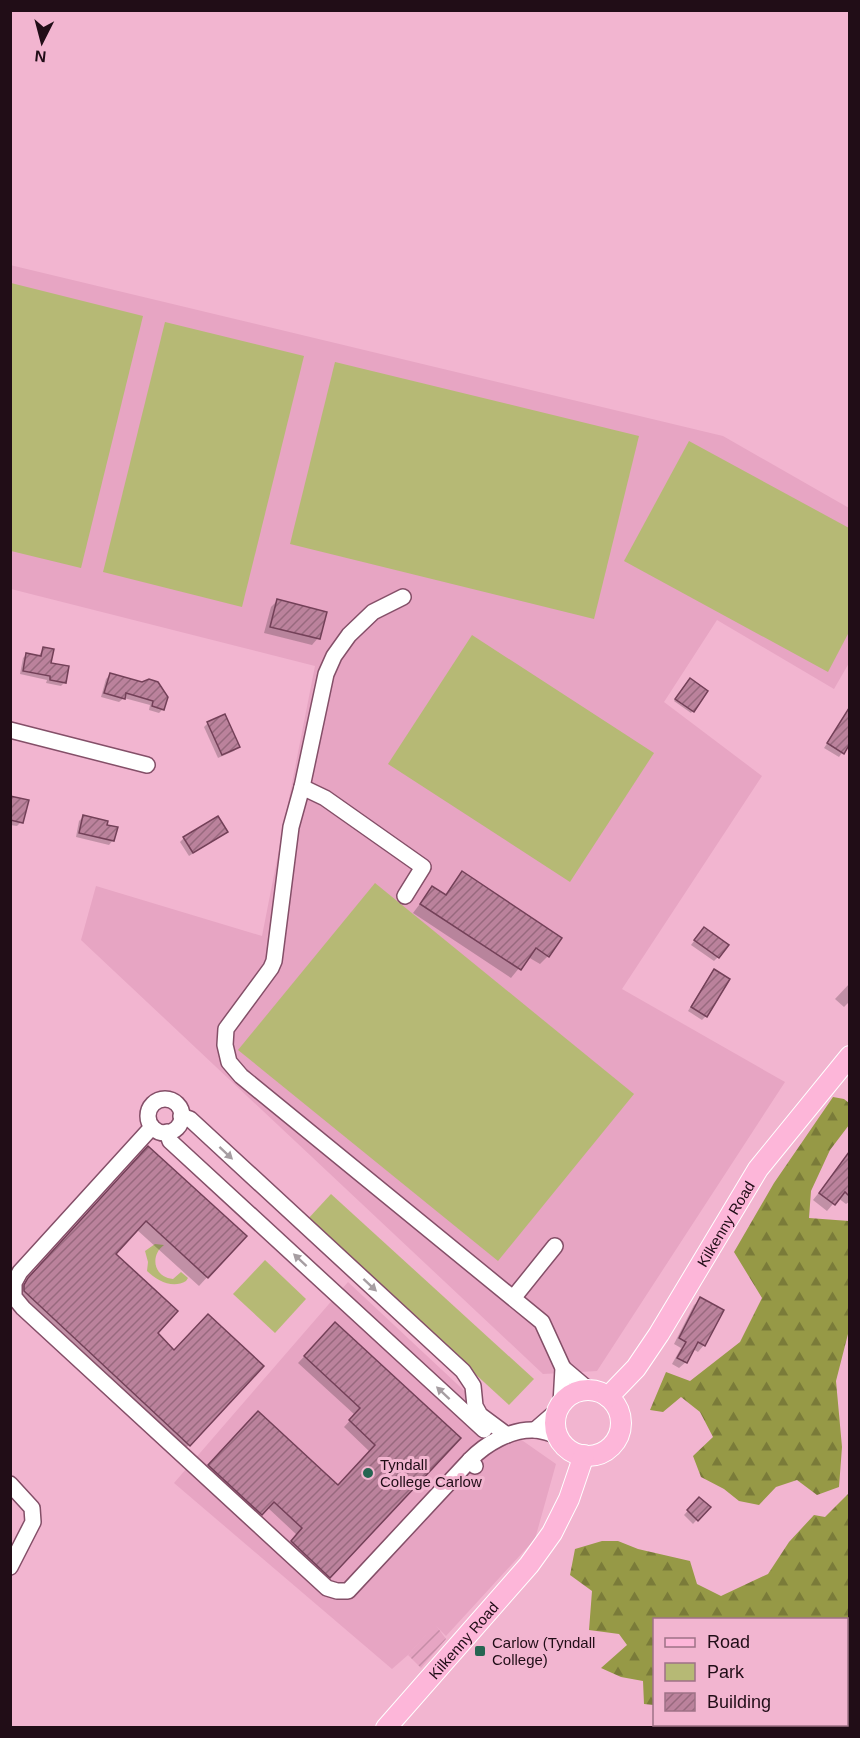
<svg xmlns="http://www.w3.org/2000/svg" width="860" height="1738" viewBox="0 0 860 1738" font-family="Helvetica,sans-serif">
<defs>
<pattern id="industrial-furrows" width="10" height="10" patternUnits="userSpaceOnUse" patternTransform="scale(1.5)"><rect width="10" height="10" fill="#e7a5c3"/><path d="M-1 1l2-2M0 10L10 0M9 11l2-2" fill="none" stroke="#c68da7"/></pattern>
<pattern id="forest-firs" width="22" height="20" patternUnits="userSpaceOnUse" patternTransform="scale(1.5)"><rect width="22" height="20" fill="#969946"/><path d="M5 1l3.5 6h-7zM16 11l3.5 6h-7z" fill="#7a7b39"/></pattern>
<pattern id="building-hatch" width="6" height="6" patternUnits="userSpaceOnUse" patternTransform="scale(1.5)"><rect width="6" height="6" fill="#bb829c"/><path d="M-1 1l2-2M0 6l6-6M5 7l2-2" fill="none" stroke="#98697e"/></pattern>
</defs>
<rect width="100%" height="100%" fill="#f2b5d0"/>
<!-- built -->
<g fill="#e7a5c3">
<polygon points="10,265 723,436 849,508 849,663 834,689 717,620 664,702 762,776 622,989 785,1082 597,1371 543,1374 81,940 96,886 262,936 315,666 11,589"/>
<polygon points="348,1282 503,1427 556,1464 535,1539 446,1636 435,1625 408,1655 392,1669 174,1483"/>
</g>
<!-- industrial -->
<polygon fill="url(#industrial-furrows)" points="435,1624 446,1639 421,1668 408,1655"/>
<!-- green -->
<g fill="#b6b975">
<polygon points="11,283 143,316 81,568 11,551"/>
<polygon points="165,322 304,356 242,607 103,572"/>
<polygon points="335,362 639,436 594,619 290,544"/>
<polygon points="689,441 849,528 849,632 828,672 624,561"/>
<polygon points="472,635 654,753 570,882 388,764"/>
<polygon points="375,883 634,1094 498,1261 238,1050"/>
<polygon points="331,1194 534,1379 509,1405 307,1220"/>
<path d="M155 1244 164 1245C150 1255 153 1277 173 1279L181 1272 188 1278 186 1281C173 1289 157 1281 147 1271L148 1262 145 1251Z"/>
<polygon points="265,1260 306,1299 275,1333 233,1294"/>
</g>
<!-- forest -->
<g fill="url(#forest-firs)">
<polygon points="833,1097 844,1099 849,1103 849,1125 830,1150 811,1191 809,1218 849,1221 849,1330 836,1381 842,1447 839,1487 817,1495 797,1480 776,1487 759,1505 739,1501 724,1489 701,1477 693,1456 713,1437 700,1412 681,1397 663,1412 650,1410 666,1372 690,1381 740,1342 762,1298 734,1252 774,1183"/>
<polygon points="849,1493 849,1727 716,1728 713,1725 846,1724 846,1620 654,1620 654,1705 644,1704 643,1681 621,1677 601,1668 627,1645 619,1634 589,1630 592,1591 570,1575 575,1549 602,1541 618,1541 638,1549 690,1561 697,1584 721,1596 768,1574 789,1542 814,1515 825,1517"/>
</g>
<!-- shadow -->
<g fill="#0003">
<polygon points="277,601 318,638 312,645 264,633 271,607"/>
<polygon points="43,649 50,664 65,682 61,686 46,683 47,680 20,674 23,658 27,654 38,657"/>
<polygon points="110,675 143,684 163,709 159,713 149,710 150,705 124,698 119,702 101,697 106,679"/>
<polygon points="688,681 706,691 691,713 674,701"/>
<polygon points="844,718 850,722 850,742 839,757 824,748"/>
<polygon points="208,723 238,747 234,751 218,758 204,727"/>
<polygon points="10,797 21,822 17,826 10,825"/>
<polygon points="83,817 113,840 109,845 76,837 79,821"/>
<polygon points="226,832 189,856 180,842 184,838"/>
<polygon points="462,873 548,956 540,964 528,957 511,978 413,913 432,888 445,896"/>
<polygon points="700,933 718,957 714,961 691,945"/>
<polygon points="710,975 706,1016 702,1020 688,1011"/>
<polygon points="850,983 850,1001 844,1007 835,999"/>
<polygon points="849,1155 850,1201 846,1204 838,1198 827,1211 813,1200"/>
<polygon points="139,1157 245,1236 199,1286 136,1229 114,1254 156,1333 189,1445 180,1453 16,1300 20,1288"/>
<polygon points="701,1299 704,1345 698,1352 693,1349 686,1362 679,1368 672,1364 681,1348 674,1344 694,1305"/>
<polygon points="335,1324 459,1438 323,1583 285,1548 297,1535 267,1507 255,1520 202,1472 251,1419 337,1487 370,1452 344,1427 355,1415 298,1363"/>
<polygon points="699,1499 708,1507 693,1524 684,1515"/>
</g>
<!-- building -->
<g fill="url(#building-hatch)" stroke="#734058" stroke-width="1.5">
<polygon points="277,599 327,612 320,639 270,627"/>
<polygon points="43,647 54,649 51,663 69,666 66,683 50,680 50,676 23,671 26,653 41,656"/>
<polygon points="110,673 142,682 149,679 158,682 168,697 164,710 152,706 153,701 126,693 125,699 104,693"/>
<polygon points="690,678 708,691 694,712 675,699"/>
<polygon points="849,708 849,745 844,754 827,743"/>
<polygon points="225,714 240,747 222,755 207,722"/>
<polygon points="10,796 29,800 23,823 10,820"/>
<polygon points="83,815 108,821 107,825 118,827 114,841 79,833"/>
<polygon points="218,816 228,832 193,853 183,837"/>
<polygon points="462,871 562,938 549,957 536,948 521,970 420,904 432,886 446,895"/>
<polygon points="704,927 729,945 719,958 694,940"/>
<polygon points="714,969 730,979 707,1017 691,1007"/>
<polygon points="148,1146 247,1236 208,1278 146,1221 116,1254 178,1311 158,1333 174,1350 208,1314 264,1366 190,1446 24,1291 24,1285 28,1278"/>
<polygon points="849,1152 849,1196 845,1192 835,1205 819,1193"/>
<polygon points="700,1297 724,1310 705,1346 698,1342 687,1363 677,1358 686,1342 679,1338"/>
<polygon points="335,1322 461,1438 330,1578 291,1541 302,1528 274,1502 262,1515 208,1465 258,1411 338,1485 375,1445 349,1420 360,1408 304,1356"/>
<polygon points="699,1497 711,1507 698,1521 687,1510"/>
</g>
<g fill="none" stroke-linecap="round" stroke-linejoin="round">
<!-- minor casing -->
<g stroke="#844f68" stroke-width="18">
<g id="minor">
<polyline points="403,597 373,612 349,635 334,656 326,674 302,787 291,827 274,961 271,968 226,1029 225,1045 229,1062 241,1076 542,1322 563,1368 561,1404"/>
<polyline points="10,730 147,765"/>
<polyline points="302,787 325,798 423,867 405,896"/>
<circle cx="165" cy="1116" r="17"/>
<polyline points="181,1116 190,1119 463,1371 473,1386 475,1406 480,1415 507,1435"/>
<polyline points="152,1127 20,1272 14,1283 14,1297 23,1308 327,1588 337,1591 348,1591 470,1460"/>
<polyline points="167,1132 170,1141 484,1430"/>
<polyline points="514,1297 555,1246"/>
<polyline points="563,1368 589,1390"/>
<polyline points="535,1430 558,1410"/>
<path d="M475 1466 470 1460C485 1444 511 1429 534 1430 542 1430 551 1434 558 1436"/>
<polyline points="10,1484 32,1508 33,1522 10,1567"/>
</g>
</g>
<!-- major casing -->
<g stroke="#fff" stroke-width="22">
<g id="major">
<circle cx="588" cy="1423" r="33"/>
<path id="s1" d="M608 1397 636 1368 659 1334 758 1169 850 1056"/>
<path id="s2" d="M386 1728 529 1565 552 1533 569 1499 584 1455"/>
</g>
</g>
<!-- minor -->
<use href="#minor" stroke="#fff" stroke-width="15"/>
<!-- major -->
<use href="#major" stroke="#fdb6d9" stroke-width="20"/>
</g>
<!-- one-way arrows -->
<defs><path id="oneway-solid" d="M-6-.8H1V-3.2L6.5 0L1 3.2V.8H-6Z" transform="scale(1.5)"/></defs>
<g fill="#a69ea2">
<use href="#oneway-solid" transform="translate(226 1153) rotate(43)"/>
<use href="#oneway-solid" transform="translate(300 1260) rotate(-137)"/>
<use href="#oneway-solid" transform="translate(370 1285) rotate(43)"/>
<use href="#oneway-solid" transform="translate(443 1393) rotate(-137)"/>
</g>
<!-- markers -->
<g fill="#266552" stroke="#f2b5d0" stroke-width="2">
<circle cx="368" cy="1473" r="6"/>
<rect x="474" y="1645" width="12" height="12" rx="3"/>
</g>
<g text-anchor="middle" dominant-baseline="central" stroke-width="6" stroke-linejoin="round" paint-order="stroke">
<!-- street labels -->
<g font-size="15" fill="#210d17" stroke="#f2b5d0">
<text stroke="none"><textPath href="#s1" startOffset="210">Kilkenny Road</textPath></text>
<text stroke="none"><textPath href="#s2" startOffset="117">Kilkenny Road</textPath></text>
</g>
<!-- poi labels -->
<g font-size="15" fill="#210d17" stroke="#f2b5d0" text-anchor="start">
<text x="380" y="1464">Tyndall<tspan x="380" dy="17">College Carlow</tspan></text>
<text x="492" y="1642">Carlow (Tyndall<tspan x="492" dy="17">College)</tspan></text>
</g>
</g>
<!-- border -->
<rect width="860" height="1738" fill="none" stroke="#210d17" stroke-width="24"/>
<!-- legend -->
<rect x="653" y="1618" width="195" height="108" fill="#f2b5d0" stroke="#9e7286" stroke-width="1.5"/>
<rect x="665" y="1638" width="30" height="9" fill="#fdb6d9" stroke="#9e7286" stroke-width="1.5"/>
<text x="707" y="1648" font-size="18" fill="#210d17">Road</text>
<rect x="665" y="1663" width="30" height="18" fill="#b6b975" stroke="#9e7286" stroke-width="1.5"/>
<text x="707" y="1678" font-size="18" fill="#210d17">Park</text>
<rect x="665" y="1693" width="30" height="18" fill="url(#building-hatch)" stroke="#9e7286" stroke-width="1.5"/>
<text x="707" y="1708" font-size="18" fill="#210d17">Building</text>
<!-- north arrow -->
<g transform="translate(42 42) rotate(186)" stroke="#f2b5d0" stroke-width="4.5" paint-order="stroke">
<path d="M0-4.5L10 22L0 15L-10 22Z" fill="#210d17"/>
<text y="-9" font-size="16" font-weight="bold" text-anchor="middle" fill="#210d17">N</text>
</g>
</svg>
